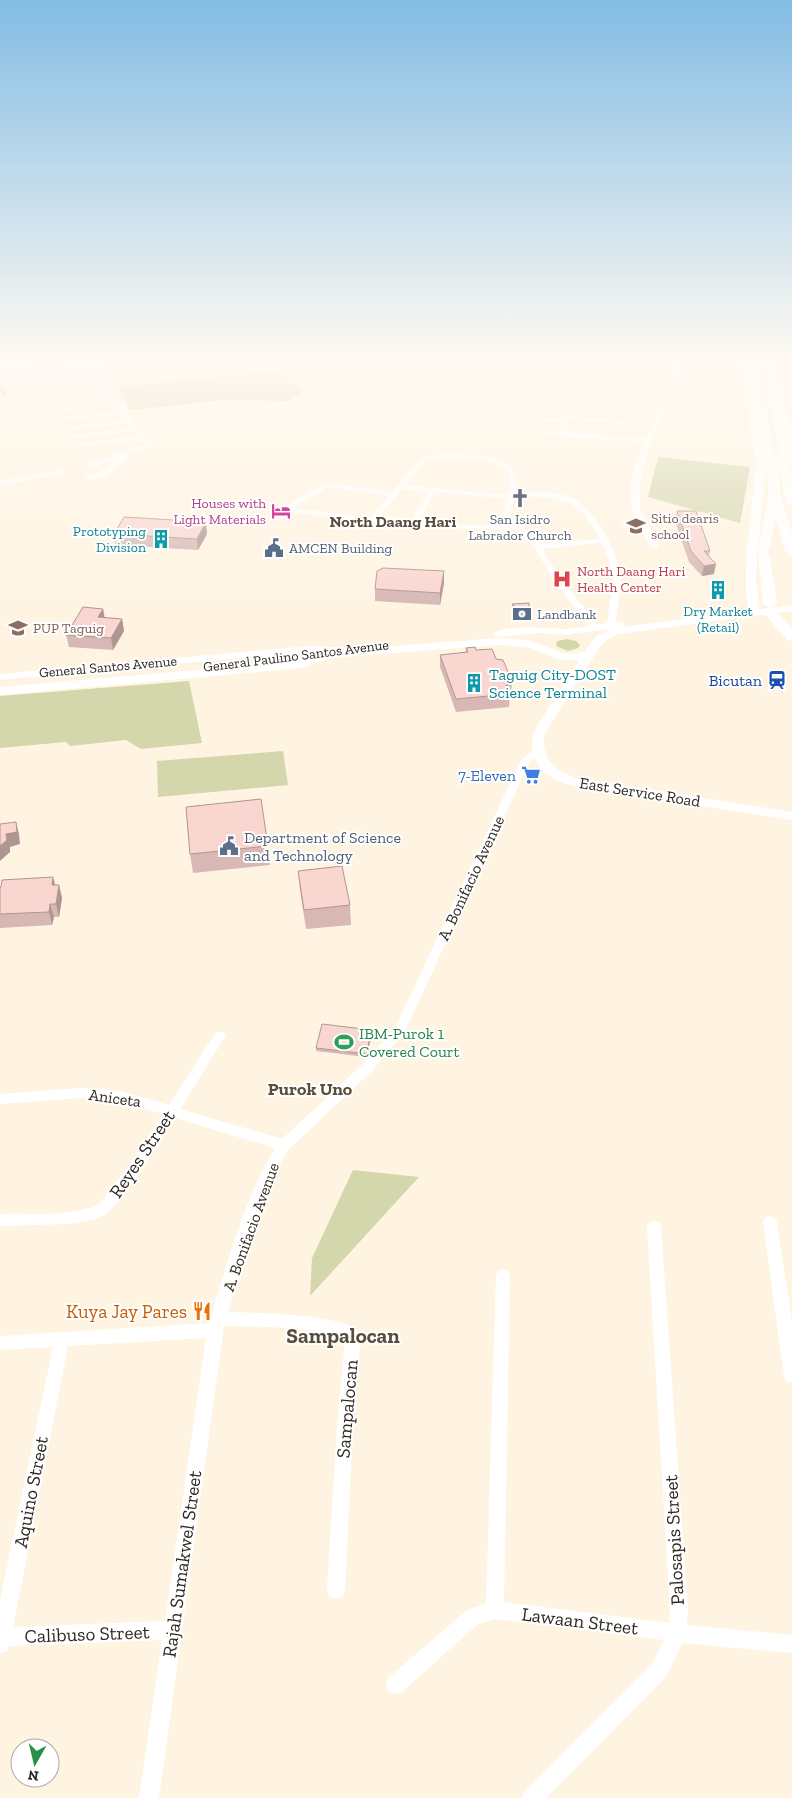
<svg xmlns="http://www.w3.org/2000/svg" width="792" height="1798" viewBox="0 0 792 1798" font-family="'Zilla Slab',serif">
<rect width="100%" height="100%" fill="#fff4e2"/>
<!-- green -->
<g fill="#d4d6ac">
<polygon points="278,371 303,392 288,401 223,400 130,410 118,387"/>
<polygon points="658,457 750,467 740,523 648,497"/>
<polygon points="567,639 576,641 580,645 578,648 568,651 556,646 557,641"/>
<polygon points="189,681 202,743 141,749 126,740 70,746 66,742 0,748 0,696"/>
<polygon points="283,751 288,785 158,797 157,761"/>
<polygon points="353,1170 419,1177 310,1296 312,1258"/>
</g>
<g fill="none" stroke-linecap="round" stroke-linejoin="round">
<!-- stream -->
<polyline stroke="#8cc9de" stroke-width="2" points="0,387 5,396"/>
<!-- minor -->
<g fill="#fff" fill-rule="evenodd">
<polygon points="57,358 77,358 74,360 0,367 0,363"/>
<polygon points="93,358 99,358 108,380 138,429 143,437 155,444 127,455 130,457 128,458 106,476 89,480 86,480 86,476 100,472 122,457 89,468 85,466 86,464 146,444 140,440 74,447 74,445 76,444 137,436 133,431 72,439 69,437 72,435 131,428 128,423 69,430 66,428 69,426 126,420 123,414 64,421 61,419 64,417 120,411 117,405 61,412 58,410 61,408 115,402 113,398 42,406 39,404 42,402 111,395 108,390 34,398 31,396 34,394 106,387 103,382 21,391 18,389 21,387 101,379 97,367 0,377 0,373 95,364"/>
<path d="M672 358H678L680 367 677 385 650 445 639 485 640 510 659 547 655 549 651 547C645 535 637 524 633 511 625 489 636 462 644 442L547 436 545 435V433H559L561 423 542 422 539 420 542 418 561 419 565 416 625 421 627 422V424L568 420 566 432 646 438C657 412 678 387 672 358Z"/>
<polygon points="83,372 85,373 85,375 5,385 2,383 5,381"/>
<path d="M452 454C479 456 524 453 516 492 534 492 554 490 570 497 595 508 620 554 621 580 621 587 616 620 614 626L611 627 607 624 613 579 608 558 602 543 542 549 562 580 599 627 595 630 592 629 556 583 534 548 517 530 440 528 376 521 372 523 284 511 280 509 327 483 392 492 423 456ZM427 459C447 457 497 456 509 473L510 483 508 495 406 485ZM328 487 389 496 370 518 292 508ZM402 489 428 492 412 520 380 516ZM435 492 507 499 502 515 512 526 440 524 419 521ZM515 496C559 498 577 495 600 539L539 544 510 515Z"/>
<polygon points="60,470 63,470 63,474 0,485 0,481"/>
<polygon points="308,646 335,647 339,650 335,653 308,652 0,680 0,674"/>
<path d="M537 748 542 751 529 763 404 1033 372 1071 289 1149 275 1172 247 1247 228 1312C252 1313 351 1313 361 1335L353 1426 345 1590 342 1596 336 1599 330 1596 327 1590 337 1426 345 1339C324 1326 251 1327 224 1326L159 1798H139L162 1640 8 1646 7 1651 0 1653V1600L53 1347 0 1350V1336L209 1323C227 1265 243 1201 275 1148L175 1118 144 1167 109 1212 95 1219 69 1224 0 1226V1214C32 1213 70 1218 99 1204L134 1159 163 1114 120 1101 81 1098 0 1104V1094L81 1088 120 1091 169 1105 216 1032H224L226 1035 180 1109 282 1139 362 1065 395 1028 520 762 534 749ZM206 1338 165 1621 13 1627 68 1346Z"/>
<polygon points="770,1216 775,1218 777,1222 792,1322 792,1383 786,1381 784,1376 763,1222 765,1218"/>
<polygon points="654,1221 659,1223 661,1227 688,1609 687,1625 792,1635 792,1653 682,1643 667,1676 546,1798 522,1798 525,1791 653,1662 664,1640 495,1619 478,1624 402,1692 395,1694 388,1692 386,1685 388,1678 467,1610 486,1603 496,1276 498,1271 503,1269 508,1271 510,1276 504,1602 669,1623 670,1609 647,1227 649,1223"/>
</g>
<!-- major -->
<g fill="#fff" fill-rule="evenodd">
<path d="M739 358H747L766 465 757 558 756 577 760 609 792 605V611L618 634 608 639 600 647 548 728 544 738V747L548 760 560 771 576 778 792 812V820L573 786C544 779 523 758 536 728L579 661 557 659 527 647 498 645 331 658 303 668 0 695V687L302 661 330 651 498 638 527 640 564 653 575 654 585 651 595 637 611 629 566 635 539 633 499 637 493 634C504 623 551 629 566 629 584 628 602 623 620 621L626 624 624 627 749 610 746 596V558L756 465Z"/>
<polygon points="768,358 776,358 792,429 792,452 787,449"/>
</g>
<!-- highway -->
<g fill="#fff" fill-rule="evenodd">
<polygon points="746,358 756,358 779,476 780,495 792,534 792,557 786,553 775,518 770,549 767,552 770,555 777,604 770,608 763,604 758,555 761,552 758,549 769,496 767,476"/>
<polygon points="761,358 771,358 792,456 792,465 789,466 792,478 792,505 786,502 776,454 780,451"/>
<polygon points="770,608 775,609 792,629 792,641 787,640 763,612"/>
</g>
</g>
<!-- wall -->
<g fill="#d7b8b4">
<polygon points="677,511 710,551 709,556 714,574 702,576 689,562 675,521"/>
<polygon points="114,534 207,534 198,550 115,545"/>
<polygon points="444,571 444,583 440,605 375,601 375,589"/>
<polygon points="512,604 529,611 529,618 518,619 512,610"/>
<polygon points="103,609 105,618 122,619 124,631 113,650 69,647 66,635"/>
<polygon points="466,648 476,650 496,659 512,681 511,694 510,694 509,707 456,712 440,667 440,655 466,652"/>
<polygon points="268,846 270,865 193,873 190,854"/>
<polygon points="298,871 350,905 351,925 306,929 300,890"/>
<polygon points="59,885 62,898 59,917 54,917 52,925 0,928 0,887"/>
<polygon points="372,1030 372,1034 366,1057 316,1051 316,1048"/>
</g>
<!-- shaded-wall -->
<g fill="#af9692">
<polygon points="206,522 207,534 198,550 197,539"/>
<polygon points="716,564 714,574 702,576 704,566"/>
<polygon points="444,571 444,583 440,605 440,593"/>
<polygon points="103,609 105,621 98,617"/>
<polygon points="122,619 124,631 113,650 111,638"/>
<polygon points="16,822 19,834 20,844 10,847 10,852 0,861 0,846 6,834"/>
<polygon points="53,877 57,891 52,885"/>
<polygon points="59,885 62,898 59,917 56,904"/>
<polygon points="50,904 54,917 52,925 49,912"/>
<polygon points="372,1030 372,1034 366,1057 366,1054"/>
</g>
<!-- building -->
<g fill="#fad6d1" stroke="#af9692">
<polygon points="677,511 696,511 710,551 704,551 716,564 704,566 691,551"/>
<polygon points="124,517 206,522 197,539 114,534"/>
<polygon points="383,568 444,571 440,593 375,589 377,571"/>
<polygon points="529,603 529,611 519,612 512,604"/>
<polygon points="83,607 103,609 98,617 122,619 111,638 66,635"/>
<polygon points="475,647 476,650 492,649 496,659 503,660 512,681 509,681 510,684 506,685 510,694 456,699 440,655 468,652 466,648"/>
<polygon points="261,799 268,846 190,854 186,807"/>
<polygon points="16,822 17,832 6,834 7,840 0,846 0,824"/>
<polygon points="342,866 350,905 304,910 298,871"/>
<polygon points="53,877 52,885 59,885 56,904 50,904 49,912 0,914 0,887 1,887 2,880"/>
<polygon points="322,1024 372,1030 366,1054 316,1048"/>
</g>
<!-- sky -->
<linearGradient id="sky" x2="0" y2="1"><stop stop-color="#83bce4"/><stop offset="0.59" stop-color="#fffaf2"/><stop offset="1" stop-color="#fffaf2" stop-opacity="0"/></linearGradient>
<rect width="792" height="610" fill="url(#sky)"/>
<!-- icons -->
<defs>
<g id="church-bare" transform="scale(1.5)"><path d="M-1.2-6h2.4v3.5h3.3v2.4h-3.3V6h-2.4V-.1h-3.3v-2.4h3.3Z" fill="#6b7280" stroke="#fff" stroke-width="2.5" paint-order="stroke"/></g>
<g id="hotel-bare" transform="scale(1.5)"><path d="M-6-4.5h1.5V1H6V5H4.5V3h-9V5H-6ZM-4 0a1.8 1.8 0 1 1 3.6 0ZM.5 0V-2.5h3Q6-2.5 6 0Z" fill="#d1479c" stroke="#fff" stroke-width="2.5" paint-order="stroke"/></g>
<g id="school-bare" transform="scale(1.5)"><path d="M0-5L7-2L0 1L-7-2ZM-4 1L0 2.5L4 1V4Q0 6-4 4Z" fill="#8d6e63" stroke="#fff" stroke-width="2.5" paint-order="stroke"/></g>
<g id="building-bare" transform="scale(1.5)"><path d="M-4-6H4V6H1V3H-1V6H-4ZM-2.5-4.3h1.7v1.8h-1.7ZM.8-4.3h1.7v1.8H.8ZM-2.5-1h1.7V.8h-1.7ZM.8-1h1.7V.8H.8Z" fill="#0f9aa8" stroke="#fff" stroke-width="2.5" paint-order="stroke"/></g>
<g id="civic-bare" transform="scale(1.5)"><path d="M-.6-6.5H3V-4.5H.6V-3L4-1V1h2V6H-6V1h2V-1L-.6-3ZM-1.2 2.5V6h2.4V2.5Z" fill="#5c6f8a" stroke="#fff" stroke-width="2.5" paint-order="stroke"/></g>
<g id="hospital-bare" transform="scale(1.5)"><path d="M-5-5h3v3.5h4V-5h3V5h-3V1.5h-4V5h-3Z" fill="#e0444e" stroke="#fff" stroke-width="2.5" paint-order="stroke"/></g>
<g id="bank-bare" transform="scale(1.5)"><path d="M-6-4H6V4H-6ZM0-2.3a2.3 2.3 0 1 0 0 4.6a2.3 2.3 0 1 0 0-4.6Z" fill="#5c6f8a" stroke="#fff" stroke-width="2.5" paint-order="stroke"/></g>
<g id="university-bare" transform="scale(1.5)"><path d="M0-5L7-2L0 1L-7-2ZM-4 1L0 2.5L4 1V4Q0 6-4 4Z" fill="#8d6e63" stroke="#fff" stroke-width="2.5" paint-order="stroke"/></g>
<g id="station-bare" transform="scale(1.5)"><path d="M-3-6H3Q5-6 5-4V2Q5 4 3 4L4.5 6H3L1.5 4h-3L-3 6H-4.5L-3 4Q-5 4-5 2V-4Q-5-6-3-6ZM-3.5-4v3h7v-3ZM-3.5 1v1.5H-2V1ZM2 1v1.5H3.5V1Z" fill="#1a4fb4" stroke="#fff" stroke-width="2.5" paint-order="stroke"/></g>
<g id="supermarket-bare" transform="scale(1.5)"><path d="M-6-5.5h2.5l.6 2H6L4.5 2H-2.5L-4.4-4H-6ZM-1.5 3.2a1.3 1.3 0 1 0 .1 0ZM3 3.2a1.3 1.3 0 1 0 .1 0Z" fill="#3f7fe0" stroke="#fff" stroke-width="2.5" paint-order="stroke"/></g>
<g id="stadium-bare" transform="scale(1.5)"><path d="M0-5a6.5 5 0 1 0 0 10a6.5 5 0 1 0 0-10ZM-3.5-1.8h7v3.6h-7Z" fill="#2e9e5b" stroke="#fff" stroke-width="2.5" paint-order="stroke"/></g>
<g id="restaurant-bare" transform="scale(1.5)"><path d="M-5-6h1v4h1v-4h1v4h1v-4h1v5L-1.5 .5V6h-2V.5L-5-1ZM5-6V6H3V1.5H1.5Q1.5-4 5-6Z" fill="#e8710a" stroke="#fff" stroke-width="2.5" paint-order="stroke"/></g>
</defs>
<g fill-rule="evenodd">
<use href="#church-bare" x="520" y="498"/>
<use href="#hotel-bare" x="281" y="511"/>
<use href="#school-bare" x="636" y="526"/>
<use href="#building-bare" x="161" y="539"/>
<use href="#civic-bare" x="274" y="548"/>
<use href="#hospital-bare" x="562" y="579"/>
<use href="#building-bare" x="718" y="590"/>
<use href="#bank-bare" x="522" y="614"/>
<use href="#university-bare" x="18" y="628"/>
<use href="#station-bare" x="777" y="680"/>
<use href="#building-bare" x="474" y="683"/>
<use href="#supermarket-bare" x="531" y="775"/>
<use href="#civic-bare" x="229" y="846"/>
<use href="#stadium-bare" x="344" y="1042"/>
<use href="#restaurant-bare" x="202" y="1311"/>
</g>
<g text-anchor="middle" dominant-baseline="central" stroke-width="4" stroke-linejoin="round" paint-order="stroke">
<!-- far-hotel labels -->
<g font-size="14" fill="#b23c85" stroke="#fff" text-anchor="end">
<text x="266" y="503">Houses with<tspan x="266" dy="16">Light Materials</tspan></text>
</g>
<!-- far-education labels -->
<g font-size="14" fill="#785e54" stroke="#fff" text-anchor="start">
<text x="651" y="518">Sitio dearis<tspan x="651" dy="16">school</tspan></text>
<text x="33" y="628">PUP Taguig</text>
</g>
<!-- far-worship labels -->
<g font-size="14" fill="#5b616d" stroke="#fff">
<text x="520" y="519">San Isidro<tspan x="520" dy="16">Labrador Church</tspan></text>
</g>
<!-- far-culture labels -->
<g font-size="14" fill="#0d838f" stroke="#fff" text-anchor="end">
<text x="146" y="531">Prototyping<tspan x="146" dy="16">Division</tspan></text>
<text x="718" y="611" text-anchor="middle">Dry Market<tspan x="718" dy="16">(Retail)</tspan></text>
</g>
<!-- far-service labels -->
<g font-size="14" fill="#4e5e75" stroke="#fff" text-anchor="start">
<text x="289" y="548">AMCEN Building</text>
<text x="537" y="614">Landbank</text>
</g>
<!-- far-health labels -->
<g font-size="14" fill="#be3a42" stroke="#fff" text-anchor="start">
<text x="577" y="571">North Daang Hari<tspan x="577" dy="16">Health Center</tspan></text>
</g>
<!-- far-street labels -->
<g font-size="14" fill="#2d2820" stroke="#fff">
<text transform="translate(296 656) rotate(-7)">General Paulino Santos Avenue</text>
<text transform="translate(108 667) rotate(-5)">General Santos Avenue</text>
</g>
<!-- far-quarter labels -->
<g font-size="16" font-weight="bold" fill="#594e3c" stroke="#fff">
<text x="393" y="521">North Daang Hari</text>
</g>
<!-- culture labels -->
<g font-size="16" fill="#0d838f" stroke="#fff" text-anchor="start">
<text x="489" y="674">Taguig City-DOST<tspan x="489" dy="18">Science Terminal</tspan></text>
</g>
<!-- transit labels -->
<g font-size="16" fill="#164399" stroke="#fff" text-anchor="end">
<text x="762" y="680">Bicutan</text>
</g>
<!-- shop labels -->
<g font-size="16" fill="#366cbe" stroke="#fff" text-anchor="end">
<text x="516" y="775">7-Eleven</text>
</g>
<!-- street labels -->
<g font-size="16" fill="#2d2820" stroke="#fff">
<text transform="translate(640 792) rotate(9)">East Service Road</text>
<text transform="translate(471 878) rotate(-65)">A. Bonifacio Avenue</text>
<text transform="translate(115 1098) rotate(8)">Aniceta</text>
<text transform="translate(251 1227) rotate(-70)">A. Bonifacio Avenue</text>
</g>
<!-- service labels -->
<g font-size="16" fill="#4e5e75" stroke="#fff" text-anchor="start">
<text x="244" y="837">Department of Science<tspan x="244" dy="18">and Technology</tspan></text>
</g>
<!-- leisure labels -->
<g font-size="16" fill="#27864d" stroke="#fff" text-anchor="start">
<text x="359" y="1033">IBM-Purok 1<tspan x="359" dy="18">Covered Court</tspan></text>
</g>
<!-- neighbourhood labels -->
<g font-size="18" font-weight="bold" fill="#594e3c" stroke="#fff">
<text x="310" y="1089">Purok Uno</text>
</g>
<!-- near-street labels -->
<g font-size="19" fill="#2d2820" stroke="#fff">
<text transform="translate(142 1154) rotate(-56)">Reyes Street</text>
<text transform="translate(347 1409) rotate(-85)">Sampalocan</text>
<text transform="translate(31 1492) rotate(-79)">Aquino Street</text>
<text transform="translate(674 1540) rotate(-93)">Palosapis Street</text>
<text transform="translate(182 1564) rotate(-82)">Rajah Sumakwel Street</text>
<text transform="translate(580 1621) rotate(7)">Lawaan Street</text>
<text transform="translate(87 1634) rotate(-2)">Calibuso Street</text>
</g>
<!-- near-food labels -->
<g font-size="19" fill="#c56008" stroke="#fff" text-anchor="end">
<text x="187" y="1311">Kuya Jay Pares</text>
</g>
<!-- near-neighbourhood labels -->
<g font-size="21" font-weight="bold" fill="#594e3c" stroke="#fff">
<text x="343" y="1335">Sampalocan</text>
</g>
</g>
<!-- north arrow -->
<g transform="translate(35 1763) rotate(188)"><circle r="24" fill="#ffffff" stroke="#aba9a6"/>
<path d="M0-4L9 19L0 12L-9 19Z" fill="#269048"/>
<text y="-8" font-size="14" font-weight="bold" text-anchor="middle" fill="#2d2820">N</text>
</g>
</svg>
